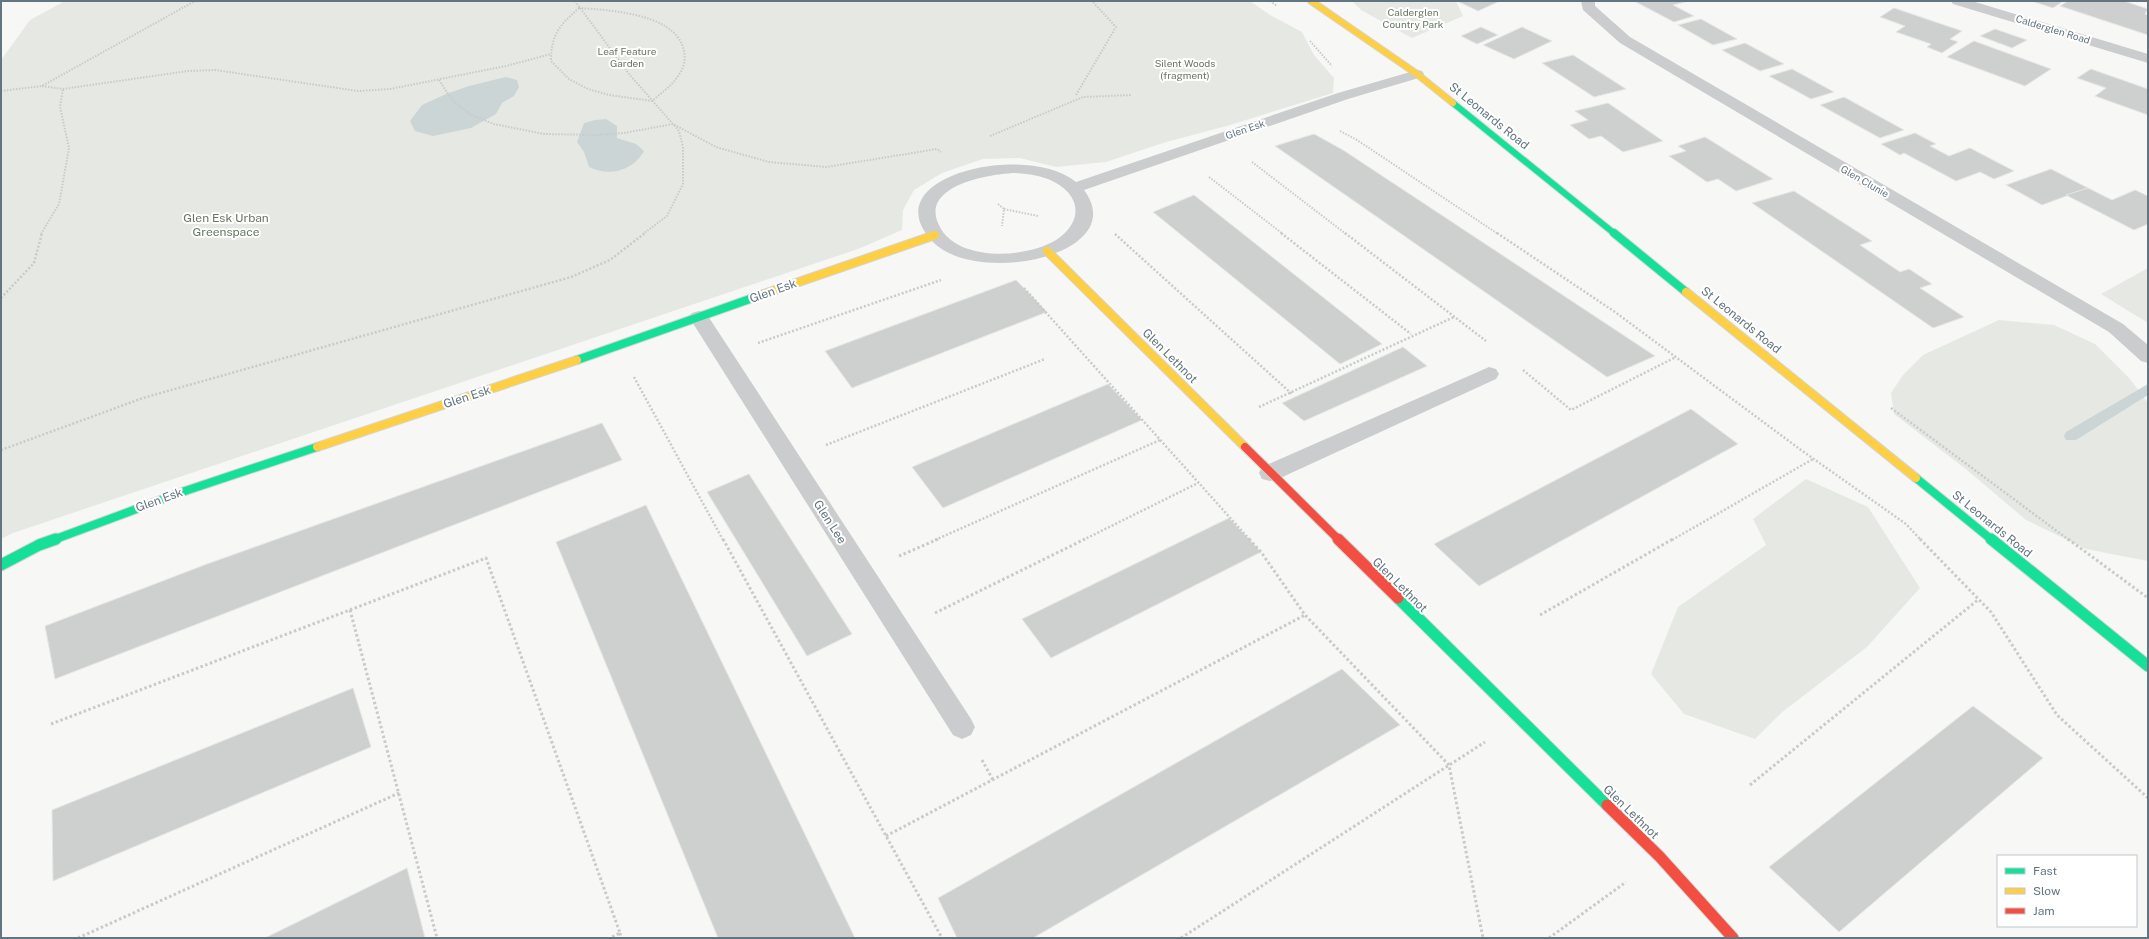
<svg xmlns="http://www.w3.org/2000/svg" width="2149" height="939" viewBox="0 0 2149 939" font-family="'Public Sans',sans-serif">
<rect width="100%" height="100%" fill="#f7f7f6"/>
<!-- green -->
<g fill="#e6e9e3">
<polygon points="65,1 1250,1 1270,15 1302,32 1314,55 1334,78 1333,93 1230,125 1163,143 1106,162 1056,167 1020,158 983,159 942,173 914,190 903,210 902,230 858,249 13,533 1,539 1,60 30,20"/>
<polygon points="1352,1 1456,1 1463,16 1412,38 1361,10"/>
<polygon points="2148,268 2148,323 2101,294"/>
<polygon points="1999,320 2054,325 2095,344 2130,379 2148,403 2148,561 2086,549 2026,520 1967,470 1894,414 1891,393 1903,375 1923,355"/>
<polygon points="1806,479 1868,507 1920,588 1867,647 1781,713 1755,739 1684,714 1651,674 1678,607 1766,545 1753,519"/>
</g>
<!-- water -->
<g fill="#cbd5d6">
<polygon points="506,77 517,80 519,87 514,96 502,103 496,114 471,128 433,136 415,131 410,121 422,105 446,94 469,86"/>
<path d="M606 119 617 126V138L636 144 644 151C633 171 609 177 589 167L584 152 577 142 584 123 595 120Z"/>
</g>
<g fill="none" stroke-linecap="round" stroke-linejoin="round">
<!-- stream -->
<polygon fill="#cbd5d6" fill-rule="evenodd" points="2148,384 2148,395 2076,440 2066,440 2064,436 2066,432"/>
</g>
<!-- building -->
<g fill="#ced0d0" stroke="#e6e6e6">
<polygon points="1457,1 1500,1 1478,11"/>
<polygon points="1634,1 1689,1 1673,5 1694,16 1674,22"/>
<polygon points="2031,1 2058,1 2062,2 2053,8"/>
<polygon points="2068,1 2124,1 2148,9 2145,14 2148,15 2148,35 2060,6"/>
<polygon points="1894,8 1962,31 1950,39 1958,42 1942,53 1927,47 1931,44 1896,32 1905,26 1880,17"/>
<polygon points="1701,19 1737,39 1713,45 1678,25"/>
<polygon points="1481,27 1498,35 1477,44 1461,36"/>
<polygon points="1522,27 1552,41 1514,59 1483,45"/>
<polygon points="1995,29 2027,40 2012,48 1980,36"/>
<polygon points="1974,41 2051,69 2025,86 1947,57"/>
<polygon points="1745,43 1784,64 1760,71 1722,50"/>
<polygon points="1573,55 1626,89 1594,97 1542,63"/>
<polygon points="1792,69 1834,92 1811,99 1769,76"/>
<polygon points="2091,69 2148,89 2148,115 2095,96 2106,88 2077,78"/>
<polygon points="1844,97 1904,130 1880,138 1820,105"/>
<polygon points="1608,103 1663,141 1623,152 1601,136 1589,139 1570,125 1588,120 1575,111"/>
<polygon points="1915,133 1936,144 1930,146 1949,156 1970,148 2014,171 1994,179 1980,172 1956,181 1904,153 1900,155 1881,144"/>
<polygon points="1314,134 1343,150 1655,356 1607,377 1275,146"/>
<polygon points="1705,137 1773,179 1736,191 1718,179 1707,182 1669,156 1686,151 1678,146"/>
<polygon points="2051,169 2088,188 2042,205 2006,185"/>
<polygon points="2088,188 2112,200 2135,190 2148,196 2148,224 2134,230 2066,195"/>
<polygon points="1794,191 1872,241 1860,245 1900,272 1909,269 1932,284 1920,288 1964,317 1933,328 1752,203"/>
<polygon points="1194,195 1382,344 1340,364 1153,212"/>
<polygon points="1016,280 1047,312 852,388 825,351"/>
<polygon points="1403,347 1427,366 1304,421 1282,403"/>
<polygon points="1108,384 1142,420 943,508 912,467"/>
<polygon points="1691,409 1738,444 1479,586 1434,544"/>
<polygon points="602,423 622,460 55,679 45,626 207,564"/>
<polygon points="749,474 852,634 807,656 707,492"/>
<polygon points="646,505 855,938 718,938 556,542"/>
<polygon points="1229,518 1261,552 1051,658 1022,619"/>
<polygon points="1342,669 1400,725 1033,938 957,938 938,898"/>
<polygon points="353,688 371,747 53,881 52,810"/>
<polygon points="1973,706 2043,758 1839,932 1769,867"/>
<polygon points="407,868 425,938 265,938"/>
</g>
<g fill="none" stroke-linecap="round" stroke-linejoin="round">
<!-- fast-far2 casing -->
<g stroke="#d3d4d5" stroke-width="8">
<polyline id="fast-far2" points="1453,103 1615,234"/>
</g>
<!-- fast-far1 casing -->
<g stroke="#d3d4d5" stroke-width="10">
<g id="fast-far1">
<polyline points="1614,233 1686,292"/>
<polyline points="577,360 764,294"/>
<polyline points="1916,478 1992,540"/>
<polyline points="53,540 185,491 317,447"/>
</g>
</g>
<!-- fast casing -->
<g stroke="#d3d4d5" stroke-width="13">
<g id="fast">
<polyline points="1991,539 2148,666"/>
<polyline points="1,565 39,545 56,539"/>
<polyline points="1398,598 1607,805"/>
</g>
</g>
<!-- slow-far1 casing -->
<g stroke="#d3d4d5" stroke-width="8">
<polyline id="slow-far1" points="1311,1 1417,74 1453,103"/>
</g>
<!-- slow casing -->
<g stroke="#d3d4d5" stroke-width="10">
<g id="slow">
<polyline points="1047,251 1245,447"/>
<polyline points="1686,292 1916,478"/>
<polyline points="764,294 935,235"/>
<polyline points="317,447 577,360"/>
</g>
</g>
<!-- jam-far1 casing -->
<g stroke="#d3d4d5" stroke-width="10">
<polyline id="jam-far1" points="1245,447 1339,540"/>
</g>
<!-- jam casing -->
<g stroke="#d3d4d5" stroke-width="13">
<g id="jam">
<polyline points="1338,539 1398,598"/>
<polyline points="1607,805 1660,857 1733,938"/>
</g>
</g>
<!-- path-far2 -->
<g stroke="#c8cacb" stroke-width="2" stroke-dasharray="1.5 1.5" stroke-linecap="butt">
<polyline points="575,1 629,74 679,131 683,147 683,184 667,216 643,234"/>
<polyline points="1270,1 1277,6"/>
<path d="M579 8C608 10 672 13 683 47 686 57 685 67 678 76 672 86 661 93 652 101L609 95 588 89 569 79 551 61C551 34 560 25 579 8Z"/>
<polyline points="1310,41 1332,66"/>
<polyline points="439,80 452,100 471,115 494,124 544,134 598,135 624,133 673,124 716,147 769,162 826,167 937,149 941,152"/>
<polyline points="42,86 63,89 188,71 215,70 358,91 390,89 506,66 551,54"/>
<polyline points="1,91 42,86 195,1"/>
<polyline points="1076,95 1116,27 1092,1"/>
<polyline points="1340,131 1357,140 1498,234"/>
<polyline points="990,136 1083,97 1131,95"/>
<polyline points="1252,162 1346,234"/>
<polyline points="1209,177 1283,234"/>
<polyline points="998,204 1004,209 1002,226"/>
<polyline points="1004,209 1038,216"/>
<polyline points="41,234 59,204 69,148 60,107 63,89"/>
</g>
<!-- path-far1 -->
<g stroke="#c8cacb" stroke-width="2.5" stroke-dasharray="2 2" stroke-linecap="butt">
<polyline points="1281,233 1411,334"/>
<polyline points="1345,233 1486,341"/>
<polyline points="1497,233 1615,312 1801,450 1906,524 1921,540"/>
<polyline points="1115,234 1292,394"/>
<polyline points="1024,288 1250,540"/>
<polyline points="1,298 34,263 42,233"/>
<polyline points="758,343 941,280"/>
<polyline points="1523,370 1571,410 1676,357"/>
<polyline points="634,377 723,540"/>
<polyline points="1259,407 1454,317"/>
<polyline points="1891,408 2069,540"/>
<polyline points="826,445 1045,359"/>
<polyline points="1,450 143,398 571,277 610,260 645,233"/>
<polyline points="935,540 1160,440"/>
<polyline points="1083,540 1198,483"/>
<polyline points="1672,540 1813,459"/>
</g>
<!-- path -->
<g stroke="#c8cacb" stroke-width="3" stroke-dasharray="2.5 2.5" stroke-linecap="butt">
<polyline points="723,539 942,938"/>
<polyline points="1249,539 1261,552 1305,615 1449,765 1483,938"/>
<polyline points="1920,539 1991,612 2057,715 2148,798"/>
<polyline points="2068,539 2148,598"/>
<polyline points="899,556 938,539"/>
<polyline points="350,610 437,938"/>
<polyline points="935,613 1085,539"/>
<polyline points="1540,615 1673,539"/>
<polyline points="51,724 486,558 620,933 610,938"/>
<polyline points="982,760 993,780"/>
<polyline points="1750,785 1979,599"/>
<polyline points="886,836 1305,615"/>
<polyline points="620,933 621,938"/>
<polyline points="78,938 399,793"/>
<polyline points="1181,938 1485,742"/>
<polyline points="1549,938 1626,882"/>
</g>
<!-- street -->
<g fill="#cbcccd" fill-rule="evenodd">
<polygon points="1581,1 1595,1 1595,6 1630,37 2123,324 2148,345 2148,363 2141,361 2109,332 1620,43 1583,10"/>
<polygon points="1951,1 1972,1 2148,54 2148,63 1953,4"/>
<path d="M1417 70 1422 71 1424 74 1422 77 1348 99 1084 190C1132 255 977 287 933 242 870 176 1027 141 1076 182L1338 93ZM1015 173C1026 174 1037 175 1048 179 1080 192 1086 220 1056 240 1027 258 961 262 941 229 915 186 989 174 1015 173Z"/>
<polygon points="699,311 706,313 971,719 975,727 971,735 962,739 953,735 689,317 692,313"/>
<polygon points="1489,367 1496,369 1499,374 1496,379 1278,479 1270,481 1262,479 1259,473 1262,467"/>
</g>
<!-- fast-far2 -->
<use href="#fast-far2" stroke="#16e098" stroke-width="6"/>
<!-- fast-far1 -->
<use href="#fast-far1" stroke="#16e098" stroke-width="8"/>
<!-- fast -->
<use href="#fast" stroke="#16e098" stroke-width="11"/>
<!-- slow-far1 -->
<use href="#slow-far1" stroke="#ffcf43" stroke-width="6"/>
<!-- slow -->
<use href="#slow" stroke="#ffcf43" stroke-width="8"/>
<!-- jam-far1 -->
<use href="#jam-far1" stroke="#f24e42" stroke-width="8"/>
<!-- jam -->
<use href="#jam" stroke="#f24e42" stroke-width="11"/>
</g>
<g text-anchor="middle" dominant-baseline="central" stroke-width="4" stroke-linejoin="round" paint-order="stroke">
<!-- far-park labels -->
<g font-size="10" fill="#677861" stroke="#fff">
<text x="1413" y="12">Calderglen<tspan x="1413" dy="12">Country Park</tspan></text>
<text x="627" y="51">Leaf Feature<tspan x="627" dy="12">Garden</tspan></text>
<text x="1185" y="63">Silent Woods<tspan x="1185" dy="12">(fragment)</tspan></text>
</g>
<!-- far-street labels -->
<g font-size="10" fill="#627580" stroke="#fff">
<text transform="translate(2053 29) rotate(17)">Calderglen Road</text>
<text transform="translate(1245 129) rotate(-19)">Glen Esk</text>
<text transform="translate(1865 181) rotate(30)">Glen Clunie</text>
</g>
<!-- street labels -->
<g font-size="12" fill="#627580" stroke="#fff">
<text transform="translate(1489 116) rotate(39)">St Leonards Road</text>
<text transform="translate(773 291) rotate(-20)">Glen Esk</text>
<text transform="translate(1741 320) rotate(39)">St Leonards Road</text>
<text transform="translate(1170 356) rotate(45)">Glen Lethnot</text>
<text transform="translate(467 397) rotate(-18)">Glen Esk</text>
<text transform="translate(159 500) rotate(-20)">Glen Esk</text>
<text transform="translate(830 522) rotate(57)">Glen Lee</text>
<text transform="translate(1992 524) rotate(39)">St Leonards Road</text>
<text transform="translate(1400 585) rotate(45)">Glen Lethnot</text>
<text transform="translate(1631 812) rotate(44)">Glen Lethnot</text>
</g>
<!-- park labels -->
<g font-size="12" fill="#677861" stroke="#fff">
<text x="226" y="218">Glen Esk Urban<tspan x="226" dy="14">Greenspace</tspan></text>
</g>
</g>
<!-- border -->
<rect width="2149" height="939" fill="none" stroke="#627580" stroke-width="4"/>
<!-- legend -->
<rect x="1997" y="855" width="140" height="72" fill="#ffffff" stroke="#c0c8cc"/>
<rect x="2005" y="868" width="20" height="6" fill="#16e098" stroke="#c0c8cc"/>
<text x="2033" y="875" font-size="12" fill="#627580">Fast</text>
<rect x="2005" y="888" width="20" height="6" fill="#ffcf43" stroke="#c0c8cc"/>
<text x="2033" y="895" font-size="12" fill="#627580">Slow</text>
<rect x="2005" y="908" width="20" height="6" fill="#f24e42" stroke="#c0c8cc"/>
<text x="2033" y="915" font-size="12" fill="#627580">Jam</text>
</svg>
